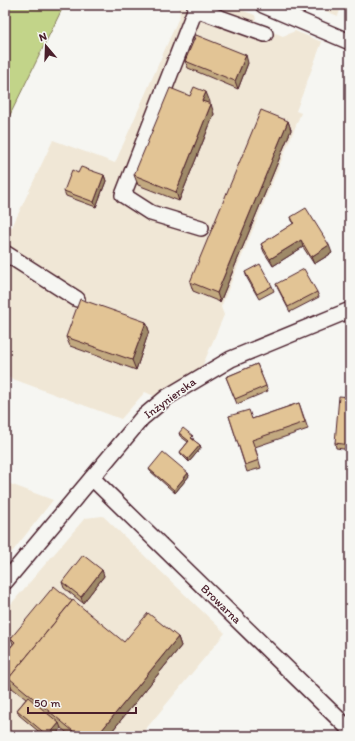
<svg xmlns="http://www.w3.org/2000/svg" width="355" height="741" viewBox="0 0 355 741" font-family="Itim,sans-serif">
<rect width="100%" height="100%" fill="#f6f6f2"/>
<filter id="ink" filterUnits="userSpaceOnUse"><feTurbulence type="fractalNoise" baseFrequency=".025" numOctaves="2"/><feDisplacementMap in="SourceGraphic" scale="8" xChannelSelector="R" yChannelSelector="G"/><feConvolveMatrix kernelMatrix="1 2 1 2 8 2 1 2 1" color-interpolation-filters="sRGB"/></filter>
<g filter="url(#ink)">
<!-- built -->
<g fill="#f0e7d6">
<polygon points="178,5 201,14 207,5 227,5 255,15 257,26 283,36 295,31 322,42 296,111 301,113 221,307 224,315 202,367 156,397 145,392 121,419 5,376 5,225 12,227 53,140 115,163 180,15"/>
<polygon points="311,5 342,5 338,16"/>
<polygon points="5,482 53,500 5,561"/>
<polygon points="103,516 225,633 140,736 5,736 5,611 85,518"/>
</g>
<!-- green -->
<polygon fill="#c2d489" stroke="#867a5a" points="5,5 64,5 5,125"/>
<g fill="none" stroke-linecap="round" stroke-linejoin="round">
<!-- minor casing -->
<g stroke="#4a1f2b" stroke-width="18">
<g id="minor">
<polyline points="197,5 123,195 151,213 201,228"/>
<polyline points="263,5 350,42"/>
<polyline points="195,9 265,34"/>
<polyline points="5,253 77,299"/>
<polyline points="92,478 350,730"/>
<polyline points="5,582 142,418 167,397 231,359 350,310"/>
</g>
</g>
<!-- minor -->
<use href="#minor" stroke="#f6f6f2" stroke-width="15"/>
</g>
<!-- wall -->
<g fill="#c2a980" stroke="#4a1f2b">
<polygon points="185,61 248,63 238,89 188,68"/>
<polygon points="210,102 209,104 214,114 179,201 138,185 134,175"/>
<polygon points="288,121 291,130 220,302 193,291 190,282"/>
<polygon points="104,175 106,181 96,207 66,196 64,191"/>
<polygon points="291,217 332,253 314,264 303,247 273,266 264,252 261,244 293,224"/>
<polygon points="245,272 272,286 274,291 259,299 247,278"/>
<polygon points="276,284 317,292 319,297 290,312 278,289"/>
<polygon points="146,322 149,331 136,370 70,346 66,337"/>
<polygon points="257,364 268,391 237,404 226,377"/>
<polygon points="350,397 350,450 336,448 335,443"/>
<polygon points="299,403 308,429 255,447 261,468 247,472 229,416 252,419"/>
<polygon points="179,433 194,439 193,440 200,445 201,448 189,462 181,454 180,452 188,442 180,436"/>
<polygon points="149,469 188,473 189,476 175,493 150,471"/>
<polygon points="102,570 104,576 83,603 64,588 62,582"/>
<polygon points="178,637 181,646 108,736 71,736 61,728 55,736 44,736 19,715 17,710 26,699 12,688 5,696 5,654 13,644 11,638 124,642"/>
</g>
<!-- shaded-wall -->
<g fill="#9e8968" stroke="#4a1f2b">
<polygon points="246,55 248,63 238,89 235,81"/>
<polygon points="206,92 210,102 206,110 202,101"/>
<polygon points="211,104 214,114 179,201 176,192"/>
<polygon points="288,121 291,130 220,302 217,293"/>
<polygon points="104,175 106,181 96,207 94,202"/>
<polygon points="301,240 303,247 273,266 270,259"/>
<polygon points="329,245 332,253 314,264 311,257"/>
<polygon points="146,322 149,331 136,370 132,360"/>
<polygon points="200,445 201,448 189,462 188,459"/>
<polygon points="188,473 189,476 175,493 174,490"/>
<polygon points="102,570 104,576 83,603 81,597"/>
<polygon points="178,637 181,646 108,736 97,736"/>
<polygon points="9,680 12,688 5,696 5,685"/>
<polygon points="59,723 61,728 55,736 48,736"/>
</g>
<!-- building -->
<g fill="#e2c495" stroke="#4a1f2b">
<polygon points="196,35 246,55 235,81 185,61"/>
<polygon points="194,87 206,92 202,101 211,104 176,192 134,175 170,88 190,96"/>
<polygon points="261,110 288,121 217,293 190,282"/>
<polygon points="81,167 104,175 94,202 64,191 72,170 78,173"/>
<polygon points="306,208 329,245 311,257 301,240 270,259 261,244 294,223 291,217"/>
<polygon points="260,264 272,286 257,294 245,272"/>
<polygon points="304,269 317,292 288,307 276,284"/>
<polygon points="80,299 146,322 132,360 66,337"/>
<polygon points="257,364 266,386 235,399 226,377"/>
<polygon points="339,396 350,397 350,445 335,443"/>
<polygon points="299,403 305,422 252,440 259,460 245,465 229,416 249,410 252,419"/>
<polygon points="183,428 193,436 191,438 200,445 188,459 180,452 189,441 179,433"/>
<polygon points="163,452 188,473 174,490 149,469"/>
<polygon points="83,555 102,570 81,597 62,582"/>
<polygon points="54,586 72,601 9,678 9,680 5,685 5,654 15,642 11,638"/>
<polygon points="73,600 124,642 148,613 178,637 97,736 79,736 9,678"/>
<polygon points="28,697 59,723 48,736 17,710"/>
</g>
</g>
<g text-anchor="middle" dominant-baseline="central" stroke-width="3" stroke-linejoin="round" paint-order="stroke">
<!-- street labels -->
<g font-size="12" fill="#4a1f2b" stroke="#f6f6f2">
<text transform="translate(170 398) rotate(-36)">Inżynierska</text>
<text transform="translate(221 604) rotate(44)">Browarna</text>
</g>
</g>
<!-- margin -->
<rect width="355" height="741" fill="none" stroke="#f6f6f2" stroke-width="20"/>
<rect x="10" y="10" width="335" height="721" fill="none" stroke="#4a1f2b" stroke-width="1.5" filter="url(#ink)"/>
<!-- north arrow -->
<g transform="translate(46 46) rotate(341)" stroke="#f6f6f2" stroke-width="3" paint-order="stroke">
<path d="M0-3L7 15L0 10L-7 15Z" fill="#4a1f2b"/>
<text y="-6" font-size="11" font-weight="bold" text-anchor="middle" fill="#4a1f2b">N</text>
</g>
<!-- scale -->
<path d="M28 707v6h108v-6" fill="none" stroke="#4a1f2b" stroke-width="2"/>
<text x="34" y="707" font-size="12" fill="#4a1f2b" stroke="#f6f6f2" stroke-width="3" paint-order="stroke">50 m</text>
</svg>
